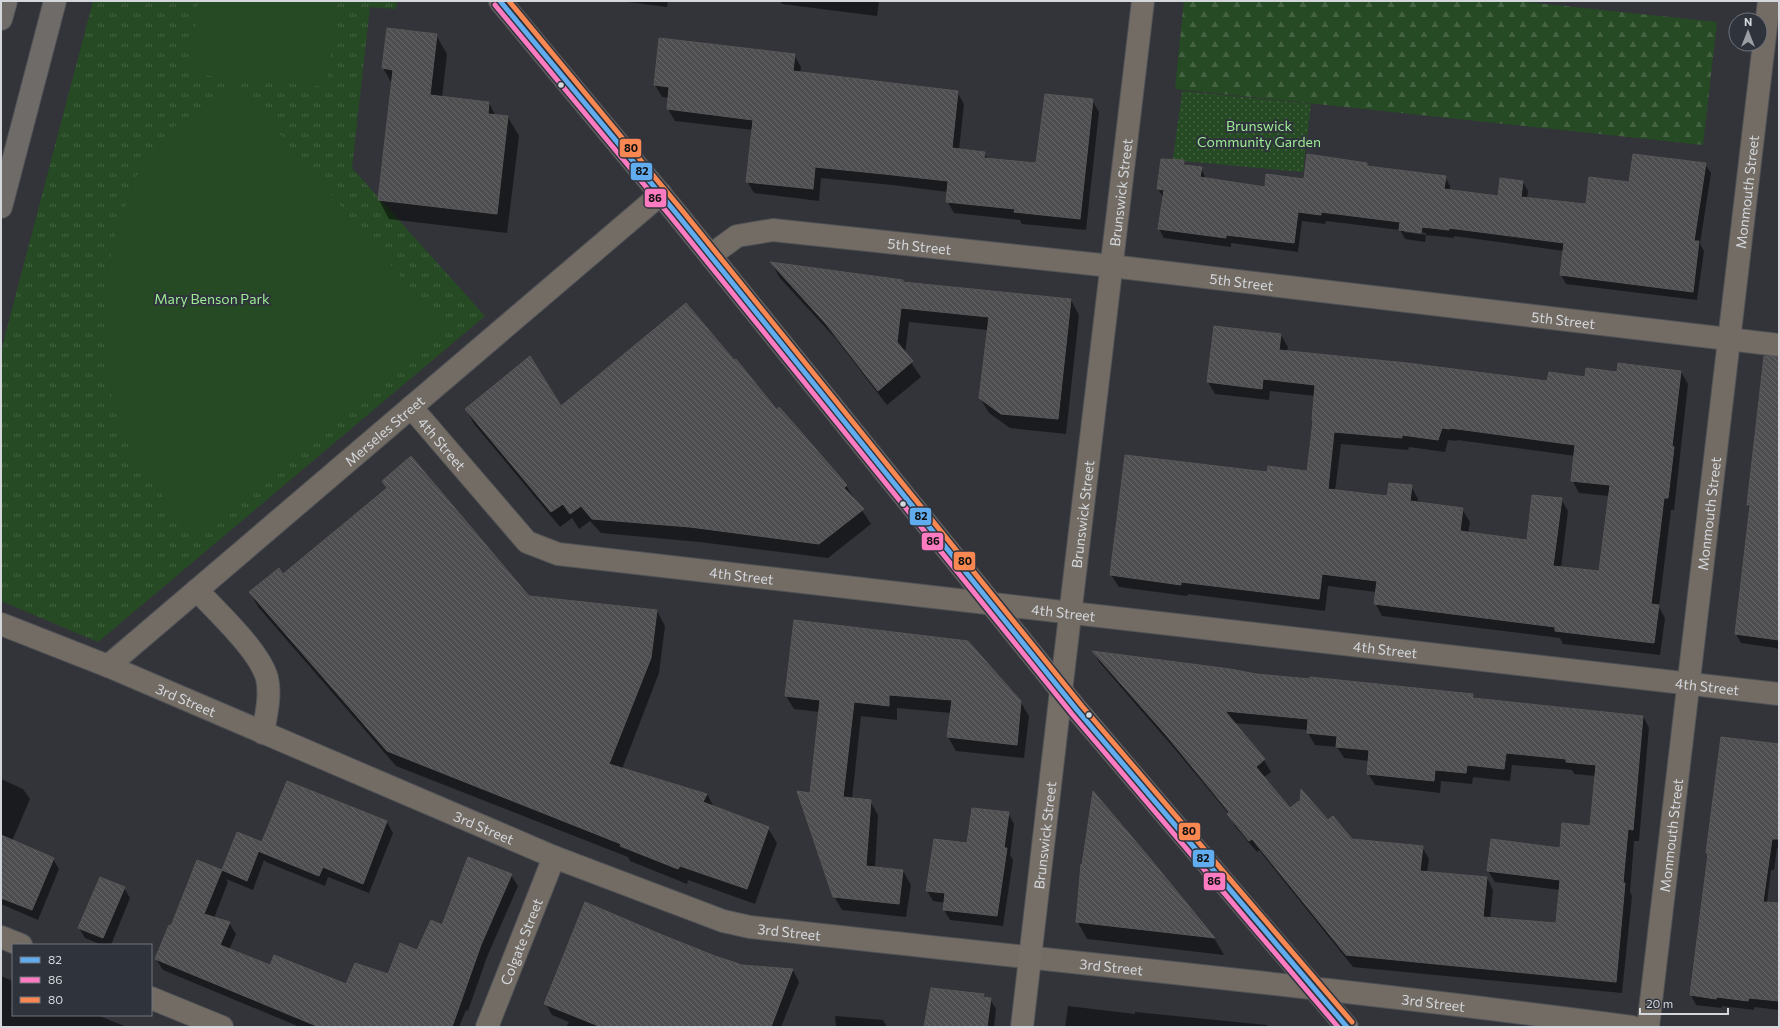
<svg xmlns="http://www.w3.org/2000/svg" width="1780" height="1028" viewBox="0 0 1780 1028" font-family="Commissioner,sans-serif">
<defs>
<pattern id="grass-tufts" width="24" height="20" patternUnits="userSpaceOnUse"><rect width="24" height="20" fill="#264a23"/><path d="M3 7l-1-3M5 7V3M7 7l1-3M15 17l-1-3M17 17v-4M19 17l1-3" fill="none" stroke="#456342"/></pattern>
<pattern id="forest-firs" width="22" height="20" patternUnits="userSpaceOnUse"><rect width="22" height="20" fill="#264a23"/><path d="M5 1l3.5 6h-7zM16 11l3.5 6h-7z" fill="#456342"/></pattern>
<pattern id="garden-dots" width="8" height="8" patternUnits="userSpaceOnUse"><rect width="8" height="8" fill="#264a23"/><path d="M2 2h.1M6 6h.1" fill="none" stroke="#456342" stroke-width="1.8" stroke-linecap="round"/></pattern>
<pattern id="building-back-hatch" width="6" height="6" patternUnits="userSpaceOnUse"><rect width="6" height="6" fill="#4e4e50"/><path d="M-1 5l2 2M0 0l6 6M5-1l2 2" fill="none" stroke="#676769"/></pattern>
</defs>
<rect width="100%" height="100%" fill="#323439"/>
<!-- grass -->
<polygon fill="url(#grass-tufts)" points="93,1 397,1 396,9 370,7 352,168 485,316 98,642 1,601 1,351"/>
<!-- forest -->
<polygon fill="url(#forest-firs)" points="1184,1 1518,1 1717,22 1703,145 1175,89"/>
<!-- garden -->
<polygon fill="url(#garden-dots)" points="1182,91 1311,104 1303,172 1173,160"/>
<!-- pitch -->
<g fill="#264a23">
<polygon points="198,1 336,1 327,87 190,74"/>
<polygon points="239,86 442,325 191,535 131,452 113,404 105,355 104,294 115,237 135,178 175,126"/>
</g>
<!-- shadow -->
<g fill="#0007" fill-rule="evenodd">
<polygon points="620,1 668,1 667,7"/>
<polygon points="780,1 879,1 877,16 782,4"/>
<polygon points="436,35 447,54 442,98 489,103 496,116 508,117 519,136 507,233 389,219 379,200 392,84 383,68"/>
<polygon points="659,39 794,55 801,67 800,73 957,92 964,104 959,150 984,153 988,159 1037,164 1092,100 1099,112 1086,230 1022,224 1020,220 954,213 947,201 948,192 892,185 821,178 819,201 754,193 747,181 753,130 675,121 668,109 669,98 662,97 655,85"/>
<path d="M1184 161 1186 166 1201 168 1206 179 1265 188 1305 180 1367 164 1369 168 1445 177 1450 186V191L1499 197 1523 182 1528 191 1527 199 1587 205 1630 183 1705 164 1711 173 1700 244 1704 251 1697 300 1566 284 1561 275 1564 251 1454 236V238L1426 235 1425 242 1405 239 1400 230 1326 221 1325 224 1302 221 1298 252 1231 243V247L1164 238 1159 229 1164 198 1158 189ZM1404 230 1426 233V235L1404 232Z"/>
<polygon points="772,263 903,281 904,283 1071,300 1079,315 1066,434 1010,428 989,413 980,398 988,330 909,322 905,354 921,377 887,405 836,339 779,277"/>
<path d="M1281 335 1288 347 1287 352 1548 382 1618 373 1681 372 1688 384 1674 510H1671L1659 607 1665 618 1660 655 1563 644 1560 638 1382 616 1375 603 1376 592 1328 586 1325 611 1188 594 1187 596 1119 587 1111 575 1268 473 1308 472 1314 423 1315 396 1270 391 1269 400 1215 394 1208 382ZM1448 440 1457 441V440L1575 456 1572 480 1579 493 1609 496 1600 572 1561 568 1568 511 1561 499 1528 541 1468 533 1470 522 1462 509 1418 504V499L1411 486 1388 497 1335 491 1341 444 1408 450 1409 447 1445 452Z"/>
<polygon points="1779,386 1779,650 1776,648 1741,643 1736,634 1751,510 1748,505"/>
<polygon points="561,407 777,411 801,434 846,486 871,524 828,558 699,542 601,533 590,521 579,529 572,518 560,527 474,424 466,409"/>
<polygon points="283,576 529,597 657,611 665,626 659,673 622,769 707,794 714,807 768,828 777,843 755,904 688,880 687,884 630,861 628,857 396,766 259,608 250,593"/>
<polygon points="795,621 1020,701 1029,716 1024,758 956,751 948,737 951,713 897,708 897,720 861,716 852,799 870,801 878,815 875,868 903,871 911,885 906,917 842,910 834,896 811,794 820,712 794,709 786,696"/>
<path d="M1094 653 1256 675 1473 695 1475 699 1643 716 1649 728 1639 841H1634L1630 892 1632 896 1622 993 1353 967 1259 850 1257 852 1235 826 1229 814 1173 747 1100 663ZM1234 723 1308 730V733L1315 745 1337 747 1344 758 1369 761 1368 773 1375 785 1440 793 1441 781 1472 784 1473 777 1510 781 1512 765 1572 770 1574 774 1596 776 1591 827 1561 849 1488 871 1495 882 1560 890 1557 924 1490 919 1493 890 1487 878 1427 872 1429 859 1422 847 1352 840 1328 822 1290 809 1264 777 1271 772 1264 760Z"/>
<polygon points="1779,745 1779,848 1777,848 1774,870 1771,870 1762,943 1779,945 1779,1010 1754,1007 1754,1010 1722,1006 1722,1008 1696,1005 1691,995 1709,856 1707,853"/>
<polygon points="1,779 23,789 30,799 12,841 53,859 59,869 38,920 1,904"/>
<polygon points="287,782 387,822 393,833 369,893 328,877 325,886 266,862 264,860 253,890 226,879 228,882 214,918 229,923 236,934 229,950 271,966 346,986 389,975 418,952 443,926 511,875 518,886 487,957 468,1011 466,1010 459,1027 300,1027 163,970 156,959 172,927 198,861 222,871 238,834 262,844"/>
<polygon points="1094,793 1214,938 1224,955 1087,939 1077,921"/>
<polygon points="1008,813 1014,824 1010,855 1013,860 1003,926 950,920 944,910 945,903 933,901 927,891 968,844"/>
<polygon points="124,888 130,898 111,945 102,945 85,938 79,928"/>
<polygon points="659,935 742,966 793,970 799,982 781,1027 566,1027 569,1022 552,1015 546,1004"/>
<polygon points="1,976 13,981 13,1015 97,1015 127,1027 1,1027"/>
<polygon points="983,995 985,998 990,999 996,1009 994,1027 925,1027"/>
<polygon points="1068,1006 1135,1014 1135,1012 1267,1025 1268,1027 1065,1027"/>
<polygon points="835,1016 883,1020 887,1027 836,1027"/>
</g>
<!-- building -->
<g fill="url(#building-back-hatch)" stroke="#575657" fill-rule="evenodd">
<polygon points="387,28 437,34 430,95 489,102 488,114 508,116 497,214 378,200 393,70 382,68"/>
<polygon points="659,38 795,54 793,71 958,91 952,148 985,152 984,158 1036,163 1045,94 1093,99 1080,219 1014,212 1015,209 946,202 948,181 884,174 815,167 813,189 746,182 753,120 667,109 669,87 654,85"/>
<polygon points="1307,154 1367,163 1367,166 1446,176 1444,189 1498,196 1500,178 1523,181 1521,197 1586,204 1589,177 1629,182 1633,154 1706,163 1694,241 1699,241 1693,292 1560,275 1564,243 1449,228 1449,230 1422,227 1421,233 1399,230 1400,222 1321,212 1321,215 1298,212 1294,243 1226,235 1226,238 1158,229 1164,190 1157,189 1161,159 1184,160 1184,165 1202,167 1200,177 1265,187 1266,174 1304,179"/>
<polygon points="770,262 903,280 903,282 1071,299 1058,419 1001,414 979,398 989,317 901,308 897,342 913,361 878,391 826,324"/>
<polygon points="686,303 734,360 736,359 777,410 779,407 802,433 847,485 844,488 864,509 819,544 690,527 592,519 581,506 570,514 563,504 551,512 465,409 530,356 561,406"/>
<path d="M1214 326 1281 334 1279 350 1407 363 1547 381 1549 372 1585 377 1586 368 1617 372 1618 363 1681 371 1672 446 1674 447 1668 498H1664L1651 604 1659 605 1654 643 1555 631V627L1374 604 1377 581 1322 574 1319 599 1181 582V585L1110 575 1125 455 1267 472 1268 466 1307 471 1313 421 1312 420 1315 385 1263 379 1262 389 1207 382ZM1442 428 1450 429V428L1575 445 1571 481 1610 485 1599 571 1553 566 1562 498 1532 495 1527 540 1460 531 1463 508 1410 501 1412 485 1389 483 1387 496 1328 489 1334 432 1402 438V435L1438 440Z"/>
<polygon points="1764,356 1779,357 1779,640 1735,634 1750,505 1747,505"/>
<polygon points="411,456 529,596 657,610 651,658 609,764 707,794 703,802 769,827 747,889 680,866 678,869 620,846 621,844 387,751 249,592 279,568 283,574 387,488 382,481"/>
<polygon points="794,620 968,641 1021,701 1017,745 947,737 952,700 889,695 889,706 854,702 843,797 871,800 866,866 903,870 899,904 833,897 797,791 810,793 820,700 785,696"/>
<path d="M1092 651 1230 669 1256 674 1310 679V677L1473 694V698L1643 716 1633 830 1628 829 1623 883H1625L1616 982 1346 955 1252 839 1249 841 1227 814 1229 812 1166 735ZM1225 711 1308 719 1307 733 1337 736 1336 747 1369 750 1367 774 1434 781 1435 770 1466 773 1467 765 1504 769 1506 753 1566 759V762L1596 765 1590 826 1562 823 1560 848 1491 839 1487 871 1560 880 1556 923 1483 917 1487 877 1420 871 1423 846 1352 839 1333 816 1328 820 1301 789 1300 802 1299 801 1290 808 1256 767 1265 759Z"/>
<polygon points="1721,737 1779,744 1779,839 1772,839 1763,902 1779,903 1779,1001 1749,998 1748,1001 1717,997 1716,999 1690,995 1708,854 1706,853"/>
<polygon points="287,781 387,821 363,884 323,867 319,876 258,851"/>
<polygon points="1093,791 1148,856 1215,938 1076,922 1081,864 1082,865"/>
<polygon points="972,808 1009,812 1004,848 1007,848 997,916 943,910 945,893 926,891 934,839 967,843"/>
<polygon points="237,832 262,842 247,881 222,870"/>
<polygon points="1,835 54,858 32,910 1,898"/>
<polygon points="468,857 512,874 481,945 452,1027 319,1027 155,959 169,925 171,926 197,860 222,870 204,914 230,922 220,945 270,965 274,955 346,984 355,963 388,974 400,943 417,950 431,920 442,925"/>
<polygon points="100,877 125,887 103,938 78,928"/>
<polygon points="585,902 660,934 715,956 742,965 793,969 771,1027 601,1027 544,1004"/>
<polygon points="931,988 984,994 983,997 991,998 987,1027 924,1027"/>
</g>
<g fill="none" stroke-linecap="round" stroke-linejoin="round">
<!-- street casing -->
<g stroke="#505256" stroke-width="24">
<g id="street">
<path id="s1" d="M711 255 737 236 773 230 1111 266 1779 345"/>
<path id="s2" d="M411 407 527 542 558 554 1779 694"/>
<path d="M197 590C217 612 259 650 267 678 271 696 266 715 263 733"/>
<path id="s3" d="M1 624 108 666 554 857 723 921 750 927C1044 960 1338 988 1632 1027"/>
<path id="s4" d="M108 666 661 194"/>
<path id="s5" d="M1061 691 1143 1"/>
<polyline points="1,937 21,945"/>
<polyline points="151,998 222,1027"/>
<path id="s6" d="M487 1027 554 857"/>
<path id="s7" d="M1648 1027 1769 1"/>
</g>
</g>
<!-- secondary casing -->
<g stroke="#505256" stroke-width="24">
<g id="secondary">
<polyline points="500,1 676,213 1077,710 1347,1027"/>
<path id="s8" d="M1022 1027 1061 691"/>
</g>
</g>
<!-- highway casing -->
<g stroke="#505256" stroke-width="24">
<g id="highway">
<polyline points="1,19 6,1"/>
<polyline points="1,207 55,1"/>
</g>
</g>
<!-- street -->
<use href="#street" stroke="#736c65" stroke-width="22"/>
<!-- secondary -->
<use href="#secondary" stroke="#766f68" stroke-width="22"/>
<!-- highway -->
<use href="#highway" stroke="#6f6b69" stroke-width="22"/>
<!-- bus-1 casing -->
<g stroke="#2f333c" stroke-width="8">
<polyline id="bus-1" points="500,1 676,213 1077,710 1347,1027"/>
</g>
<!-- bus-2 casing -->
<g stroke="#2f333c" stroke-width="8">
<polyline id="bus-2" points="495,5 671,217 1072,714 1338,1027"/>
</g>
<!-- bus-3 casing -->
<g stroke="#2f333c" stroke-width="8">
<polyline id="bus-3" points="509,1 681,209 1082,706 1352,1022"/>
</g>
<!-- bus-1 -->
<use href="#bus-1" stroke="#60acee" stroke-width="5"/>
<!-- bus-2 -->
<use href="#bus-2" stroke="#fe7ac1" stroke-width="5"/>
<!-- bus-3 -->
<use href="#bus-3" stroke="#f88751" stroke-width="5"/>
</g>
<!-- markers -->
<g fill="#d4d7dc" stroke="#2f333c" stroke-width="1.5">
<circle cx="561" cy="85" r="3.5"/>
<circle cx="903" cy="504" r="3.5"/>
<circle cx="1089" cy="715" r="3.5"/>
</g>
<g text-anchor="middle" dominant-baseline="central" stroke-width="4" stroke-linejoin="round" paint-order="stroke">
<!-- park labels -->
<g font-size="14" fill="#9dec94" stroke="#2f333c">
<text x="1259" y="125">Brunswick<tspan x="1259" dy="16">Community Garden</tspan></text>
<text x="212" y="298">Mary Benson Park</text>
</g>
<!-- street labels -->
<g font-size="14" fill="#d4d7dc" stroke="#2f333c">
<text stroke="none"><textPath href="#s5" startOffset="502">Brunswick Street</textPath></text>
<text stroke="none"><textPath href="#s7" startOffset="841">Monmouth Street</textPath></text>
<text stroke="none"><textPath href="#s1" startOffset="216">5th Street</textPath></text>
<text stroke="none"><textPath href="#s1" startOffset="540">5th Street</textPath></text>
<text stroke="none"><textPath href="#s1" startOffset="864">5th Street</textPath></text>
<text stroke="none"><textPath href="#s4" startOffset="363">Merseles Street</textPath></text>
<text stroke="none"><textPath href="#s2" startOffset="48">4th Street</textPath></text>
<text stroke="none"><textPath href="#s5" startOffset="178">Brunswick Street</textPath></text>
<text stroke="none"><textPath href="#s7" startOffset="517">Monmouth Street</textPath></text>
<text stroke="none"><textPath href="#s2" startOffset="396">4th Street</textPath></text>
<text stroke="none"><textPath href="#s2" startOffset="720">4th Street</textPath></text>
<text stroke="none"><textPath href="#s2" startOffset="1044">4th Street</textPath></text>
<text stroke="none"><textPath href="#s2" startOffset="1368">4th Street</textPath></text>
<text stroke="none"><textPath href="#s3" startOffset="200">3rd Street</textPath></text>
<text stroke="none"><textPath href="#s3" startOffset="524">3rd Street</textPath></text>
<text stroke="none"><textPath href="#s8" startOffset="193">Brunswick Street</textPath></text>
<text stroke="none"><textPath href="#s7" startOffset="193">Monmouth Street</textPath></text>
<text stroke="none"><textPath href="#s3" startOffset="848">3rd Street</textPath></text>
<text stroke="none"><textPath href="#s6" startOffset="92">Colgate Street</textPath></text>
<text stroke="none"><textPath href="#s3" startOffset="1172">3rd Street</textPath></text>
<text stroke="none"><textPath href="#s3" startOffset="1496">3rd Street</textPath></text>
</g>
</g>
<g stroke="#2f333c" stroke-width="1.5">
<rect x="619" y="138" width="23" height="20" rx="4" fill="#f88751"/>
<rect x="630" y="162" width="23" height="19" rx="4" fill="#60acee"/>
<rect x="644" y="188" width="23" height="20" rx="4" fill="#fe7ac1"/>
<rect x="909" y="507" width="23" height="19" rx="4" fill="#60acee"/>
<rect x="921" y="532" width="23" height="19" rx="4" fill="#fe7ac1"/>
<rect x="953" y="551" width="23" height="20" rx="4" fill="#f88751"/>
<rect x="1178" y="822" width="23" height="19" rx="4" fill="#f88751"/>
<rect x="1192" y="849" width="23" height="19" rx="4" fill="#60acee"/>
<rect x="1203" y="872" width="23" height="19" rx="4" fill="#fe7ac1"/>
</g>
<g font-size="11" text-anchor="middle" font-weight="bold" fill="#111">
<text x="631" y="152">80</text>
<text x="642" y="175">82</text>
<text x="655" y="202">86</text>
<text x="921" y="520">82</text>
<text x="933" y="545">86</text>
<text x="965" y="565">80</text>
<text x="1189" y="835">80</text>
<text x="1203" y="862">82</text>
<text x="1214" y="885">86</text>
</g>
<!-- border -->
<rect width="1780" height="1028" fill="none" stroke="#d4d7dc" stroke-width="4"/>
<!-- legend -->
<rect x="12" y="944" width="140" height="72" fill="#2f333c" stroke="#71757c"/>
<rect x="20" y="957" width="20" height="6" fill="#60acee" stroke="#71757c"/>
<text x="48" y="964" font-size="12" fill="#d4d7dc">82</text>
<rect x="20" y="977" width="20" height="6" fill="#fe7ac1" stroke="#71757c"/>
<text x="48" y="984" font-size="12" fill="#d4d7dc">86</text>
<rect x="20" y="997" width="20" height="6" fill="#f88751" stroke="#71757c"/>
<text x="48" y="1004" font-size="12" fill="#d4d7dc">80</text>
<!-- north arrow -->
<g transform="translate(1748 32)"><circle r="19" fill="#2f333c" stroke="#71757c"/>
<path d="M0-3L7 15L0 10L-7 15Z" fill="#9b9ea3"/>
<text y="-6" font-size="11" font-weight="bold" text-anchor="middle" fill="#d4d7dc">N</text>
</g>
<!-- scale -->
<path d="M1640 1008v6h88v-6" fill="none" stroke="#d4d7dc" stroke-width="2"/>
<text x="1646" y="1008" font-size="12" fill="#d4d7dc" stroke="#2f333c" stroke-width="3" paint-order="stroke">20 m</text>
</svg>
